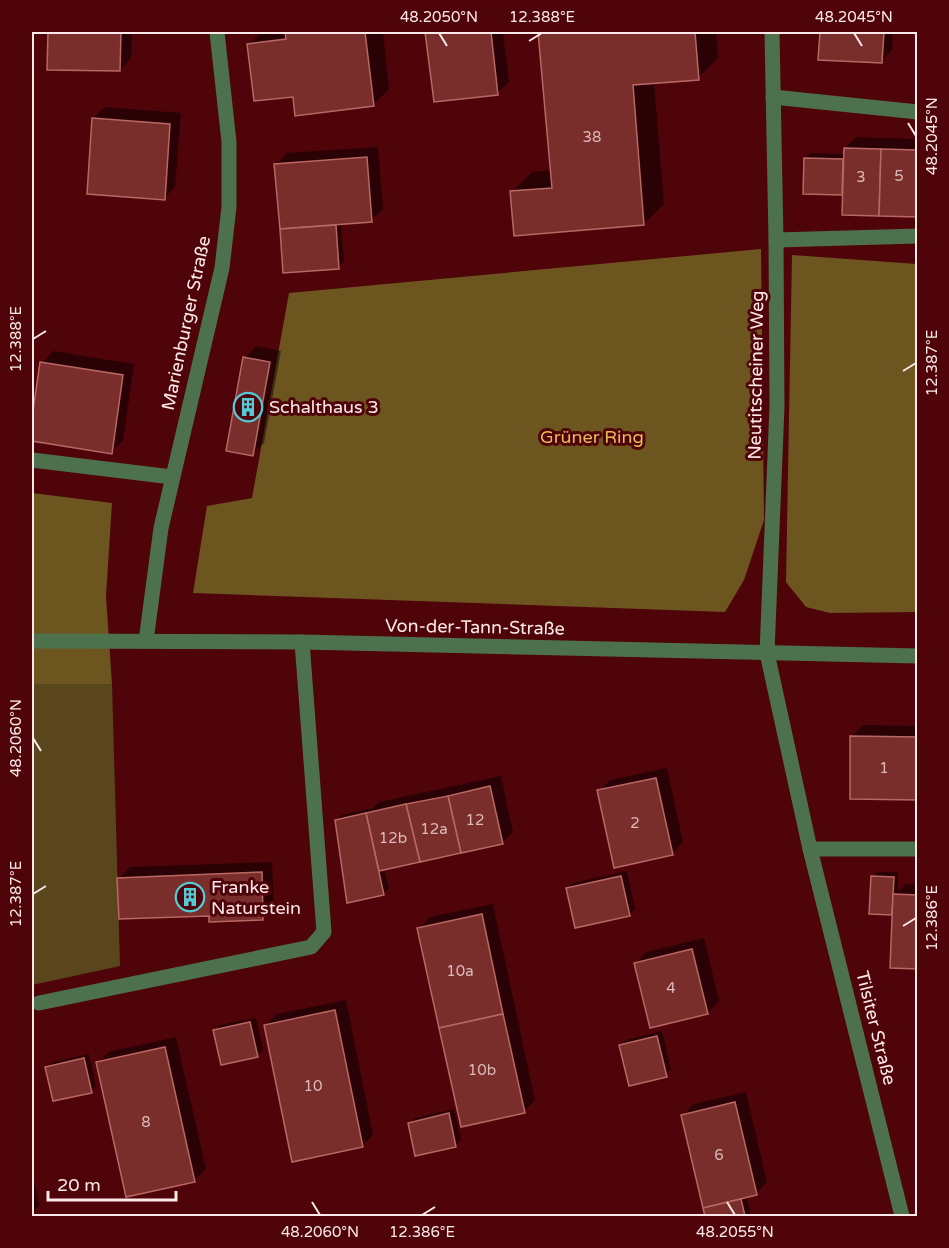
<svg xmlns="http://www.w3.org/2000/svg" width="949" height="1248" viewBox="0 0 949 1248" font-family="'Varela Round',sans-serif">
<rect width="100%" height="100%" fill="#4f040a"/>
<!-- green -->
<polygon fill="#5a461c" points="32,684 112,684 120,966 32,985"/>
<!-- forest -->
<g fill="#6d551f">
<polygon points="761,249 764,520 744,580 725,612 193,593 207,506 252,498 289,293"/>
<polygon points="792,255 917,264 917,612 830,613 806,607 786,582"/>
<polygon points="32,493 112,503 106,596 112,684 32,684"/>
</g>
<!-- shadow -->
<g fill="#0007">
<polygon points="49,32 132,32 131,58 120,70 49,68"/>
<polygon points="262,32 383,32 389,89 373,105 294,95 248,45"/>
<polygon points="427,32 503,32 509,82 497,93 435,101"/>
<polygon points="539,32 716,32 718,58 698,78 654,82 664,204 644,224 512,192 532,172 551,170"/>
<polygon points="821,32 893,32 892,50 881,62 820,58"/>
<polygon points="105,107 181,113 175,187 164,198 93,118"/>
<polygon points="856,137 918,139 916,215 844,194 805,193 805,158 811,153 845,154 845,148"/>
<polygon points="378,147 383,209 371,220 341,223 344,262 338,268 285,271 276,165 287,153"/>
<polygon points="256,346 281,351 264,443 252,454 245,358"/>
<polygon points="53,351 134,364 123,441 111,452 32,440 32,428 42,363"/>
<polygon points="863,725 918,726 918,798 852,736"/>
<polygon points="667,768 683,842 672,854 599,791 610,780"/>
<polygon points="501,776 513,832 502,843 384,869 389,888 383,894 336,821 342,815 373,808 379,802"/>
<polygon points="272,862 274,908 262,919 210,915 119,878 130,867"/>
<polygon points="627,871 635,909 629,915 568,888 573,883"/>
<polygon points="878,872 898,872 898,892 906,884 918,884 918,968 894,914 871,913 872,877"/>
<polygon points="493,904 535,1100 524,1112 419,929 430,917"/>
<polygon points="704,938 719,1001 708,1013 651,1026 635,963 647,952"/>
<polygon points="346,1000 373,1135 362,1146 266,1025 277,1014"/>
<polygon points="256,1018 263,1050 257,1056 215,1031 220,1025"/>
<polygon points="662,1031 671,1070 666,1075 621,1045 626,1040"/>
<polygon points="176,1037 206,1169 194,1181 98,1063 109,1052"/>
<polygon points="89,1054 96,1086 91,1091 47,1067 53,1062"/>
<polygon points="746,1092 767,1182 756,1194 747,1196 751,1216 706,1216 683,1115 694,1104"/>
<polygon points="454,1109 461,1140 455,1145 409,1123 415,1118"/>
<polygon points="32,1172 39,1205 32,1213"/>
</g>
<!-- building -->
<g fill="#792e2c" stroke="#b96763" stroke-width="1.5">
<polygon points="48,32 121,32 120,71 47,70"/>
<polygon points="285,32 365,32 374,106 295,116 293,97 254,101 247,44 286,39"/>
<polygon points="425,32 491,32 498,95 434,102"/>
<polygon points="538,32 695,32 699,80 633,85 644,225 514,236 510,191 552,188"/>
<polygon points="811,32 884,32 882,63 818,60 820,32"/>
<polygon points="92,118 170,124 165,200 87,194"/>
<polygon points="844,148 881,149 879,216 842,215"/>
<polygon points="881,149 918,150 917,217 879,216"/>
<polygon points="367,157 372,222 280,229 274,164"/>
<polygon points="804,158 843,159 842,195 803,194"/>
<polygon points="336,225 339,269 283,273 280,229"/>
<polygon points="243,357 270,362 253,456 226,451"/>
<polygon points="40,362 123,375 112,454 32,441 32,418"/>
<polygon points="850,736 918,737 918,800 850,799"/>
<polygon points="656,778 673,855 614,868 597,790"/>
<polygon points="490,786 503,844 461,853 448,796"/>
<polygon points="448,796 461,853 420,862 406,804"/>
<polygon points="406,804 420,862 379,871 366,813"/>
<polygon points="366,813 384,895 347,903 335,820"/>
<polygon points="262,872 263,920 209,922 209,916 119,919 117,878"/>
<polygon points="621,876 630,916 575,928 566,888"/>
<polygon points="871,876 894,877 892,915 869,914"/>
<polygon points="893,894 918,895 918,969 890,968"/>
<polygon points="482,914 503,1014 439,1028 417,928"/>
<polygon points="692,949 708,1014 650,1028 634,963"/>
<polygon points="335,1010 363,1147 292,1162 264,1025"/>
<polygon points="503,1014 525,1113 461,1127 439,1028"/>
<polygon points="250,1022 258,1057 221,1065 213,1030"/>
<polygon points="657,1036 667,1077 629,1086 619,1045"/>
<polygon points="165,1047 195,1182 126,1197 96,1062"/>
<polygon points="84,1058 92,1093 53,1101 45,1067"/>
<polygon points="735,1102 757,1195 703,1208 681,1115"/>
<polygon points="449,1113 456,1147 415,1156 408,1123"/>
<polygon points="741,1199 745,1216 705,1216 703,1208"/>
</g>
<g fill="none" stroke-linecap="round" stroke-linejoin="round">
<!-- minor -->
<g stroke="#4d714c" stroke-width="15">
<polyline points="772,32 776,240 777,406 767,653 810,849 902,1216"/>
<polyline points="773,97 918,112"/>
<polyline points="776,240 918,236"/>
<polyline points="32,460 172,477"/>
<polyline points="32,641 302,642 918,656"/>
<polyline points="146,641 161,528 222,268 229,207 229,142 217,32"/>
<polyline points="810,849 918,849"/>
<polyline points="39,1003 311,947 324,932 302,642"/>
</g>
</g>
<!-- ticks -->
<path fill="none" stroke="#fce9e7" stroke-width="2" d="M439 33 447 46M854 33 862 46M529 41 542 33M908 123 916 136M33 339 46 331M903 371 916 363M33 738 41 751M33 894 46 886M903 926 916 918M312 1202 320 1215M727 1202 735 1215M422 1215 435 1207"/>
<!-- icons -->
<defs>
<g id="building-ring" transform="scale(1.5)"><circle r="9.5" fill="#4f040a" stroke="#52cbd7" stroke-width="1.5"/><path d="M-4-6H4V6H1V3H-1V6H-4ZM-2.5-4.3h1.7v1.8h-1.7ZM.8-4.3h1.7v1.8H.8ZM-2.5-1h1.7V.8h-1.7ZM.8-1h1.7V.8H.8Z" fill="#52cbd7"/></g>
</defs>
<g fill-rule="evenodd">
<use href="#building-ring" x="248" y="407"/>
<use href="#building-ring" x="190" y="897"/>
</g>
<g text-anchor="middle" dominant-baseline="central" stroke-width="6" stroke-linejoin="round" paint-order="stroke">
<!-- number labels -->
<g font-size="15" fill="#dbbab8">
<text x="592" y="137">38</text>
<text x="899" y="176">5</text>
<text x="861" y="177">3</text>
<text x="884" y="768">1</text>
<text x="475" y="820">12</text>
<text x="635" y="823">2</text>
<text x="434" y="829">12a</text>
<text x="393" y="838">12b</text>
<text x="460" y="971">10a</text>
<text x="671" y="988">4</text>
<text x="482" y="1070">10b</text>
<text x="313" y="1086">10</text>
<text x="146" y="1122">8</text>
<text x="719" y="1155">6</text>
</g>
<!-- street labels -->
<g font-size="18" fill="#fce9e7" stroke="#4f040a">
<text transform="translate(186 323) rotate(-78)">Marienburger Straße</text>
<text transform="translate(756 375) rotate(-89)">Neutitscheiner Weg</text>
<text transform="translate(475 627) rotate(1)">Von-der-Tann-Straße</text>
<text transform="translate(876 1028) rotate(76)">Tilsiter Straße</text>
</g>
<!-- poi labels -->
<g font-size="18" fill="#fce9e7" stroke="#4f040a" text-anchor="start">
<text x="269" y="407">Schalthaus 3</text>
<text x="211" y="887">Franke<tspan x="211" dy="21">Naturstein</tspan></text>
</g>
<!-- park labels -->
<g font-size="18" fill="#e9bc59" stroke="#4f040a">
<text x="592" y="437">Grüner Ring</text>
</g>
</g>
<!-- border -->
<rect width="949" height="1248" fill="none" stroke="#4f040a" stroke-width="66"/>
<!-- scale -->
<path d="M48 1191v9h128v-9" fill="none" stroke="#fce9e7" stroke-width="3"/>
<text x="57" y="1191" font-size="18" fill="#fce9e7" stroke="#4f040a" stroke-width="4.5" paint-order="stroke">20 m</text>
<rect x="33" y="33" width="883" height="1182" fill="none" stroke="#fce9e7" stroke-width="2"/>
<g font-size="15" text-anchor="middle" fill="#fce9e7">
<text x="439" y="22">48.2050°N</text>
<text x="542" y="22">12.388°E</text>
<text x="854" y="22">48.2045°N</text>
<text transform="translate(932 136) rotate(-90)" y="5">48.2045°N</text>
<text transform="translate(16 339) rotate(-90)" y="5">12.388°E</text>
<text transform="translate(932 363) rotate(-90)" y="5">12.387°E</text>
<text transform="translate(16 738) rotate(-90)" y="5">48.2060°N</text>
<text transform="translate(16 894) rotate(-90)" y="5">12.387°E</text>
<text transform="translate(932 918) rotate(-90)" y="5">12.386°E</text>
<text x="320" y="1237">48.2060°N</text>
<text x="422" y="1237">12.386°E</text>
<text x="735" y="1237">48.2055°N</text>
</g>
</svg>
